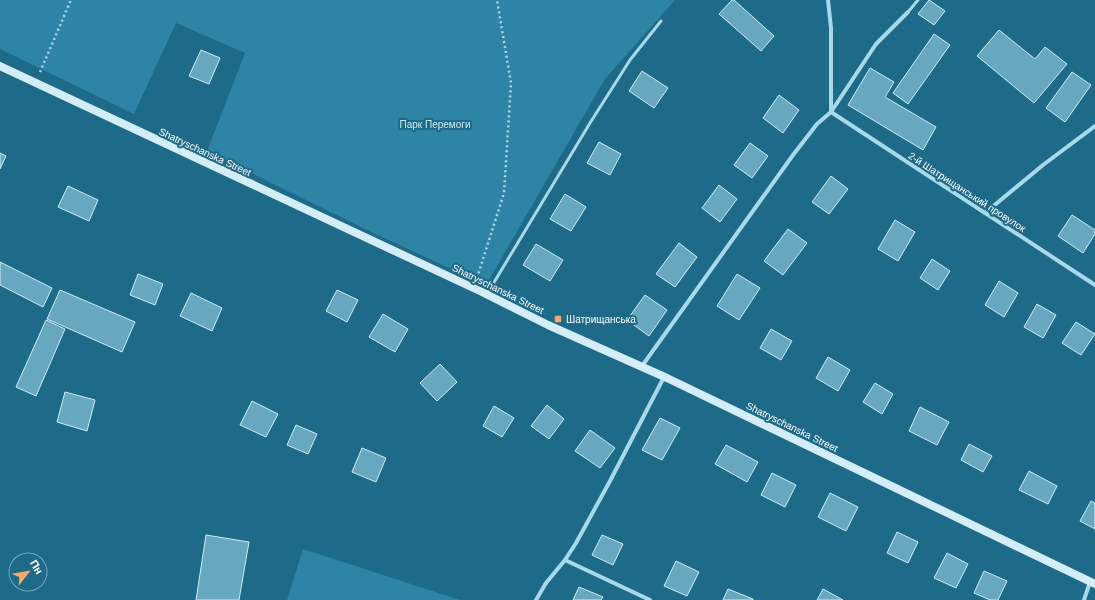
<svg xmlns="http://www.w3.org/2000/svg" width="1095" height="600" viewBox="0 0 1095 600" font-family="Helvetica,sans-serif">
<rect width="100%" height="100%" fill="#1e6a89"/>
<!-- green -->
<g fill="#2e84a4">
<polygon points="0,0 675,0 605,79 486,285 365,229 207,151 245,53 176,23 134,114 0,49"/>
<polygon points="303,549 460,600 287,600"/>
</g>
<!-- building -->
<g fill="#68a7c0" stroke="#cdedf8">
<polygon points="732,0 734,0 774,36 761,51 719,14"/>
<polygon points="929,0 945,11 934,25 918,14"/>
<polygon points="999,30 1035,59 1045,47 1067,64 1034,103 977,56"/>
<polygon points="934,34 950,45 908,104 893,93"/>
<polygon points="201,50 220,58 209,84 189,76"/>
<polygon points="870,68 894,82 885,97 936,127 923,150 848,105"/>
<polygon points="642,71 668,88 654,108 629,91"/>
<polygon points="1072,72 1091,85 1065,122 1046,108"/>
<polygon points="779,95 799,110 783,133 763,118"/>
<polygon points="599,142 621,154 610,175 587,163"/>
<polygon points="750,143 768,156 752,178 734,165"/>
<polygon points="0,153 6,156 0,169"/>
<polygon points="831,176 848,189 829,214 812,202"/>
<polygon points="719,185 737,199 720,222 702,208"/>
<polygon points="68,186 98,200 89,221 58,207"/>
<polygon points="565,194 586,207 571,231 550,219"/>
<polygon points="1072,215 1095,230 1095,234 1083,253 1058,236"/>
<polygon points="895,220 915,232 898,261 878,249"/>
<polygon points="788,229 807,243 783,275 764,261"/>
<polygon points="679,243 697,257 675,287 656,274"/>
<polygon points="536,244 563,260 550,281 523,265"/>
<polygon points="932,259 950,271 938,290 920,278"/>
<polygon points="0,262 52,288 43,307 0,285"/>
<polygon points="138,274 163,284 155,305 130,295"/>
<polygon points="737,274 760,288 739,320 717,306"/>
<polygon points="999,281 1018,293 1004,317 985,305"/>
<polygon points="60,290 135,322 122,352 47,319"/>
<polygon points="337,290 358,300 347,322 326,311"/>
<polygon points="191,293 222,308 212,331 180,316"/>
<polygon points="645,295 667,310 649,336 627,320"/>
<polygon points="1037,304 1056,315 1043,338 1024,327"/>
<polygon points="383,314 408,329 395,352 369,337"/>
<polygon points="46,320 65,329 36,396 16,387"/>
<polygon points="1076,322 1095,334 1081,355 1062,343"/>
<polygon points="771,329 792,341 781,360 760,348"/>
<polygon points="828,357 850,370 838,391 816,378"/>
<polygon points="440,364 457,382 437,401 420,383"/>
<polygon points="875,383 893,394 882,414 863,402"/>
<polygon points="65,392 95,400 87,431 57,422"/>
<polygon points="252,401 278,414 266,437 240,425"/>
<polygon points="547,405 564,419 549,439 531,426"/>
<polygon points="494,406 514,418 502,437 483,426"/>
<polygon points="920,407 949,422 937,445 909,431"/>
<polygon points="660,418 680,428 662,460 642,450"/>
<polygon points="296,425 317,434 308,454 287,445"/>
<polygon points="590,430 615,448 600,468 575,451"/>
<polygon points="969,444 992,456 983,472 961,460"/>
<polygon points="726,445 758,462 747,482 715,464"/>
<polygon points="362,448 386,458 376,482 352,472"/>
<polygon points="1029,471 1057,486 1048,504 1019,490"/>
<polygon points="772,473 796,485 785,507 761,495"/>
<polygon points="830,493 858,507 846,531 818,517"/>
<polygon points="1091,501 1095,503 1095,529 1080,521"/>
<polygon points="897,532 918,542 908,563 887,553"/>
<polygon points="206,535 249,542 239,600 196,600"/>
<polygon points="602,535 623,544 613,565 592,555"/>
<polygon points="947,553 968,564 956,588 934,578"/>
<polygon points="676,561 699,572 687,596 664,586"/>
<polygon points="984,571 1007,581 998,600 990,600 974,593"/>
<polygon points="579,587 603,597 601,600 573,600"/>
<polygon points="728,589 753,599 753,600 723,600"/>
<polygon points="823,589 843,600 817,600"/>
</g>
<g fill="none" stroke-linecap="round" stroke-linejoin="round">
<!-- path -->
<g stroke="#a8d9eb" stroke-width="2.5" stroke-dasharray="2 3" stroke-linecap="butt">
<polyline points="40,72 71,0"/>
<polyline points="477,278 504,193 511,83 497,0"/>
</g>
<!-- lane -->
<g stroke="#a8d9eb" stroke-width="3">
<polyline points="908,12 918,0"/>
<polyline points="487,294 590,123 630,60 661,21"/>
</g>
<!-- street -->
<g stroke="#a8d9eb" stroke-width="4">
<polyline points="828,0 831,28 831,112 1095,285"/>
<polyline points="985,213 1043,165 1095,126"/>
<polyline points="642,366 793,155 817,124 831,112 876,44 908,12"/>
<polyline points="565,560 650,600"/>
<polyline points="536,600 546,583 565,560 576,543 610,481 664,377"/>
<polyline points="1084,600 1090,582"/>
</g>
<!-- secondary -->
<polyline stroke="#d4eef9" stroke-width="8" points="0,66 482,292 548,325 667,378 1095,584"/>
</g>
<!-- markers -->
<rect fill="#faa767" stroke="#1e6a89" stroke-width="1.5" x="554" y="315" width="8" height="8" rx="2"/>
<g text-anchor="middle" dominant-baseline="central" stroke-width="4" stroke-linejoin="round" paint-order="stroke">
<!-- park labels -->
<g font-size="10" fill="#cdedf8" stroke="#1e6a89">
<text x="435" y="124">Парк Перемоги</text>
</g>
<!-- street labels -->
<g font-size="10" fill="#fff" stroke="#1e6a89">
<text transform="translate(205 152) rotate(25)">Shatryschanska Street</text>
<text transform="translate(967 192) rotate(33)">2-й Шатрищанський провулок</text>
<text transform="translate(498 289) rotate(26)">Shatryschanska Street</text>
<text transform="translate(792 427) rotate(26)">Shatryschanska Street</text>
</g>
<!-- poi labels -->
<g font-size="10" fill="#fff" stroke="#1e6a89" text-anchor="start">
<text x="566" y="319">Шатрищанська</text>
</g>
</g>
<!-- north arrow -->
<g transform="translate(28 572) rotate(59)"><circle r="19" fill="#1e6a89" stroke="#78a6b8"/>
<path d="M0-3L7 15L0 10L-7 15Z" fill="#faa767"/>
<text y="-6" font-size="11" font-weight="bold" text-anchor="middle" fill="#ffffff">Пн</text>
</g>
</svg>
